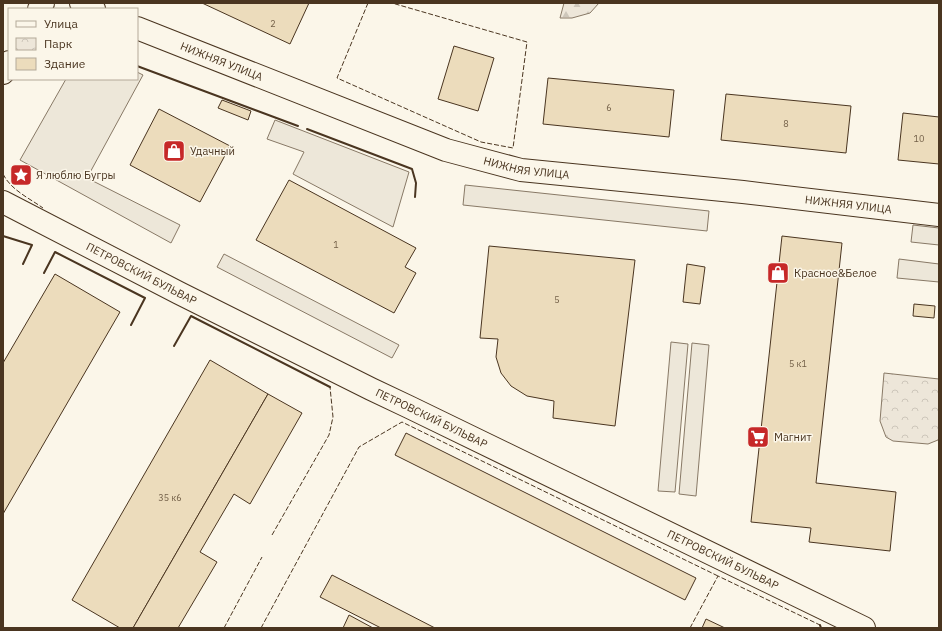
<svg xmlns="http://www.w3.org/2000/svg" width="942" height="631" viewBox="0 0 942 631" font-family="'IBM Plex Sans',sans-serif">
<defs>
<pattern id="forest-firs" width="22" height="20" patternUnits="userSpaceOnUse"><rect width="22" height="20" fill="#ede6d9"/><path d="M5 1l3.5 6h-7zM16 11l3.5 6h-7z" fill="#cdc6ba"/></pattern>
<pattern id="park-crowns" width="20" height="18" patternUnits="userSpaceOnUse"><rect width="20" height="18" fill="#ede6d9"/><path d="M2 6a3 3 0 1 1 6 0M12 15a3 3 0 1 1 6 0" fill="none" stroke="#cdc6ba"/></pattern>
</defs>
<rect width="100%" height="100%" fill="#fbf6e9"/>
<!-- forest -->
<polygon fill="url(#forest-firs)" stroke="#887966" points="564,3 599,3 590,13 572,18 560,18"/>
<!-- park -->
<polygon fill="url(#park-crowns)" stroke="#887966" points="884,373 939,379 939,438 938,440 928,444 893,441 886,437 880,421"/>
<!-- parking -->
<g fill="#ede7d9" stroke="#887966">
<polygon points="137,72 143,75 87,178 180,225 171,243 20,160 66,79 137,79"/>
<polygon points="275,120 409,172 393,227 293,174 304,152 267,139"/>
<polygon points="465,185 709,211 707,231 463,205"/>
<polygon points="913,225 939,228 939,245 911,242"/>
<polygon points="224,254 399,345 392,358 217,267"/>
<polygon points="899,259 939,264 939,282 897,278"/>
<polygon points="671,342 688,344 675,492 658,491"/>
<polygon points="692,343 709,345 696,496 679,494"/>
</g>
<!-- building -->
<g fill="#ecdcbc" stroke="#4a3520">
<polygon points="202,3 309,3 290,44"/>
<polygon points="454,46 494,58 478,111 438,99"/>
<polygon points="548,78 674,90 669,137 543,124"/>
<polygon points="726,94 851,106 846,153 721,140"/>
<polygon points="222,100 251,111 248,120 218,108"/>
<polygon points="159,109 230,146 200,202 130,165"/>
<polygon points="903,113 939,117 939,164 898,160"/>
<polygon points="289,180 416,248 405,267 416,273 394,313 256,240"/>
<polygon points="782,236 842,243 816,483 896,492 890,551 809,542 811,528 751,522"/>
<polygon points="489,246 635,260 615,426 553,418 554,401 527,396 511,386 501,373 496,357 498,339 480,338"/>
<polygon points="687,264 705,267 700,304 683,302"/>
<polygon points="55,274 120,312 3,514 3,363"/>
<polygon points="914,304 935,306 934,318 913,316"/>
<polygon points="210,360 268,394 133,628 120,628 72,600"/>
<polygon points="268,394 302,413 250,504 234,494 200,552 217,562 178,628 133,628"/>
<polygon points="406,433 696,578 685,600 395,455"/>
<polygon points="332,575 435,628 381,628 320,597"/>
<polygon points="349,615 373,628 343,628"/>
<polygon points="706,619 725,628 702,628"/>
</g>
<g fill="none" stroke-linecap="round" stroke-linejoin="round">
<!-- street casing -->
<g stroke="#4a3520" stroke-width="24">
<g id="street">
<polyline points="81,3 94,9"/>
<path id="s1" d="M137 28 446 150 521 170 743 192 939 215"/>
<path id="s2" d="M3 202 179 293 371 389 409 407 864 628"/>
</g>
</g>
<!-- secondary casing -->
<g stroke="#4a3520" stroke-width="24">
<g id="secondary">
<polyline points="39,9 43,3"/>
<polyline points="3,73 9,62"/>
</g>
</g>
<!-- street -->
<use href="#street" stroke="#fbf6e9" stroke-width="22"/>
<!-- secondary -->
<use href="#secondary" stroke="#fbf6e9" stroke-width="22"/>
<!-- fence -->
<g stroke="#4a3520" stroke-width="1" stroke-dasharray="5 2" stroke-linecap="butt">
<polyline points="368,3 337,78 481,142 513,148 527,42 392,3"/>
<path d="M3 174C11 190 29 198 43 208"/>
<polyline points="272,535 329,435 333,417 330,387"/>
<polyline points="224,628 262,557"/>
<polyline points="261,628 359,447 402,422 718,576"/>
<polyline points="690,628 718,576 820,625"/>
</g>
<!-- wall -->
<g stroke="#4a3520" stroke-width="2">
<polyline points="137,66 298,126"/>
<polyline points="307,129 412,169 416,183 415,197"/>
<polyline points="3,236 32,245 23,264"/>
<polyline points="44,273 55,252 145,298 131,325"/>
<polyline points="174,346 191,316 330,387"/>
<polyline points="820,625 821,628"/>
</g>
</g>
<!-- icons -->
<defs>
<g id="shop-square" transform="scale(1.15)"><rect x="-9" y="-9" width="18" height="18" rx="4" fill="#c62828" stroke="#fbf6e9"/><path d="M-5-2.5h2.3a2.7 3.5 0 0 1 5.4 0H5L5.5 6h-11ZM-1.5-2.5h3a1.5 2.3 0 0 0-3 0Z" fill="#fff"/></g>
<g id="sight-square" transform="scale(1.15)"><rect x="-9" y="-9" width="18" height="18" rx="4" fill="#c62828" stroke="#fbf6e9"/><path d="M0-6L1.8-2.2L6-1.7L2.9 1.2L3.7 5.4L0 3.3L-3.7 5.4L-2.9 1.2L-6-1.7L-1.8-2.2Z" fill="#fff"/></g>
<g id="supermarket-square" transform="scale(1.15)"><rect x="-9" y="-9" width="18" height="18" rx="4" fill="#c62828" stroke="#fbf6e9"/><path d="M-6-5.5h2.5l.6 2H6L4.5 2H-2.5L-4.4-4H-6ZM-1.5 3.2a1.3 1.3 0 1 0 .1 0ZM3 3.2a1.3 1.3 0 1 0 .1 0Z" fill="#fff"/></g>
</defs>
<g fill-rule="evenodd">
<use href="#shop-square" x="174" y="151"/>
<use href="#sight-square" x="21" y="175"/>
<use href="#shop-square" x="778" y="273"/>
<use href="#supermarket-square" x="758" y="437"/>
</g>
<g text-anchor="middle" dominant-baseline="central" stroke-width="3" stroke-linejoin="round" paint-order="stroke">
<!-- number labels -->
<g font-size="9" fill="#725f47">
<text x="273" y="23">2</text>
<text x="609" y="107">6</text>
<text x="786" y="123">8</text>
<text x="919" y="138">10</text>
<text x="336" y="244">1</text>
<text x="557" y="299">5</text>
<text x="798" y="363">5 к1</text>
<text x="170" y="497">35 к6</text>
</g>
<!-- street labels -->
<g font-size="11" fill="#4a3520" stroke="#fbf6e9">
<text stroke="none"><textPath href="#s1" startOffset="91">НИЖНЯЯ УЛИЦА</textPath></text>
<text stroke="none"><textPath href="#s1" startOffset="415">НИЖНЯЯ УЛИЦА</textPath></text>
<text stroke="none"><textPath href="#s1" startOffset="739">НИЖНЯЯ УЛИЦА</textPath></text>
<text stroke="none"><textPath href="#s2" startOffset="156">ПЕТРОВСКИЙ БУЛЬВАР</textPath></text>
<text stroke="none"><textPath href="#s2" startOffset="480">ПЕТРОВСКИЙ БУЛЬВАР</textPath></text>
<text stroke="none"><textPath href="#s2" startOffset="804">ПЕТРОВСКИЙ БУЛЬВАР</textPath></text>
</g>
<!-- poi labels -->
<g font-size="11" fill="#4a3520" stroke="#fbf6e9" text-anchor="start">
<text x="190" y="151">Удачный</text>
<text x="36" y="175">Я люблю Бугры</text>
<text x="794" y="273">Красное&amp;Белое</text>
<text x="774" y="437">Магнит</text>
</g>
</g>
<!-- border -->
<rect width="942" height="631" fill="none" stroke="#4a3520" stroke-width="8"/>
<!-- legend -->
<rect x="8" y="8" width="130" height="72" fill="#fbf6e9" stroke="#b4a999"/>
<rect x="16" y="21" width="20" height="6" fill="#fbf6e9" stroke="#b4a999"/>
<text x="44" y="28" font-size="12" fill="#4a3520">Улица</text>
<rect x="16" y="38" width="20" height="12" fill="url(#park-crowns)" stroke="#b4a999"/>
<text x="44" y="48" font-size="12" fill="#4a3520">Парк</text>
<rect x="16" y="58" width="20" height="12" fill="#ecdcbc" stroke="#b4a999"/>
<text x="44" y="68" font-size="12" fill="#4a3520">Здание</text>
</svg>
